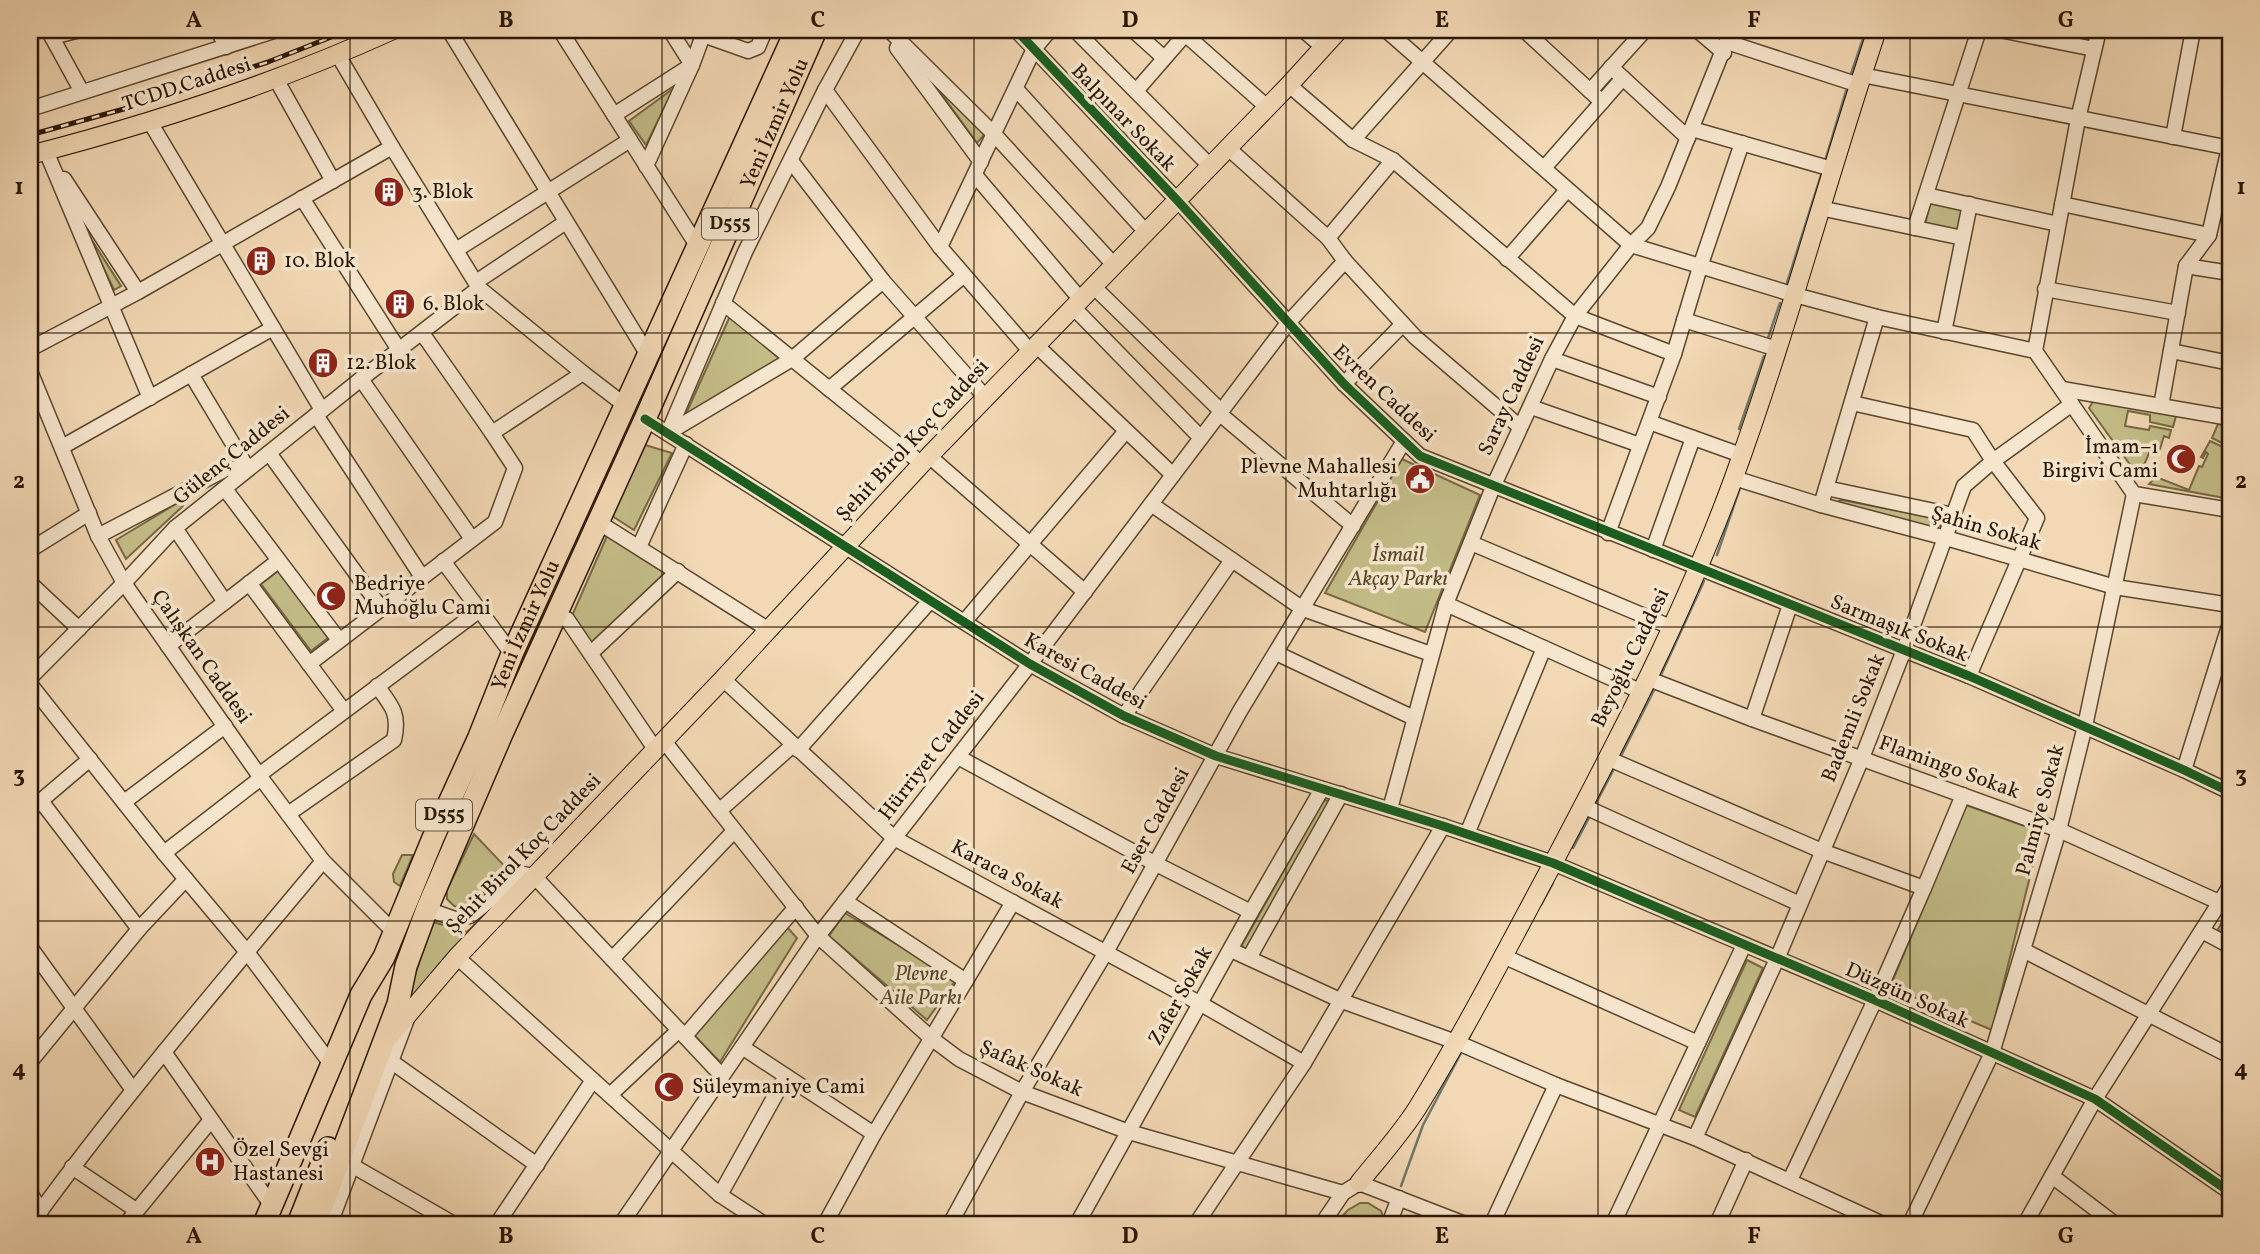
<svg xmlns="http://www.w3.org/2000/svg" width="2260" height="1254" viewBox="0 0 2260 1254" font-family="Vollkorn,serif">
<rect width="100%" height="100%" fill="#f2d8b4"/>
<filter id="stains"><feTurbulence type="fractalNoise" baseFrequency=".00286" numOctaves="4"/><feColorMatrix values="0 0 0 0 .2 0 0 0 0 .09 0 0 0 0 .02 0 0 0 .5 -.17"/></filter>
<radialGradient id="worn" r=".72"><stop offset=".6" stop-color="#630" stop-opacity="0"/><stop offset="1" stop-color="#630" stop-opacity=".3"/></radialGradient>
<!-- green -->
<g fill="#c3bc87" stroke="#766944" stroke-width="2">
<polygon points="803,30 399,966 390,961 449,822"/>
<polygon points="919,63 985,134 977,143"/>
<polygon points="674,88 646,145 629,121"/>
<polygon points="1931,201 1963,208 1958,231 1925,224"/>
<polygon points="86,231 121,286 114,290"/>
<polygon points="730,316 780,359 685,416"/>
<polygon points="2094,400 2176,416 2173,427 2150,422 2150,415 2128,411 2125,426 2149,430 2150,426 2171,430 2169,438 2164,436 2160,449 2152,446 2139,477 2089,408"/>
<polygon points="2218,424 2230,427 2230,438 2224,444 2212,438"/>
<polygon points="2210,441 2223,447 2224,452 2230,457 2230,499 2149,484 2156,477 2189,490 2199,466 2202,467 2208,454 2206,452 2203,458 2201,457"/>
<polygon points="645,445 672,453 634,530 612,516"/>
<polygon points="1402,459 1480,495 1425,632 1325,593"/>
<polygon points="1842,500 1935,518 1939,522 1940,526 1933,530 1840,505 1839,501"/>
<polygon points="179,502 184,502 183,506 126,559 116,540"/>
<polygon points="607,536 665,573 592,643 571,618"/>
<polygon points="278,571 328,638 311,651 261,584"/>
<polygon points="1325,800 1329,801 1250,949 1244,950 1242,945 1322,803"/>
<polygon points="1966,805 2041,832 1992,1030 1890,987"/>
<polygon points="474,834 513,875 482,894 463,909 454,906 447,899 447,890"/>
<polygon points="402,855 413,855 400,886 394,882 393,874"/>
<polygon points="495,905 404,1007 433,922 467,932"/>
<polygon points="845,913 956,980 927,1020 829,936"/>
<polygon points="2230,915 2230,938 2220,933 2218,929 2225,917"/>
<polygon points="786,926 797,938 720,1062 694,1035"/>
<polygon points="1747,960 1763,968 1695,1117 1679,1110"/>
<polygon points="1360,1203 1368,1203 1381,1211 1384,1219 1382,1224 1335,1224 1348,1210"/>
</g>
<g fill="none" stroke-linecap="round" stroke-linejoin="round">
<!-- stream -->
<g stroke="#6f776d" stroke-width="2.5">
<polyline points="1850,77 1866,30"/>
<polyline points="1825,161 1846,91"/>
<polyline points="1787,283 1822,172"/>
<polyline points="1768,338 1780,303"/>
<polyline points="1739,429 1764,356"/>
<polyline points="1717,555 1741,485"/>
<polyline points="1660,677 1704,581"/>
<polyline points="1620,758 1656,686"/>
<polyline points="1595,805 1615,767"/>
<polyline points="1573,848 1591,814"/>
<polyline points="1541,905 1553,883"/>
<polyline points="1469,1038 1474,1028"/>
<polyline points="1401,1186 1423,1125 1461,1053"/>
<polyline points="1367,1224 1370,1222"/>
</g>
<!-- minor casing -->
<g stroke="#5b462d" stroke-width="17">
<g id="minor">
<polyline points="48,30 82,92"/>
<polyline points="218,30 226,47"/>
<polyline points="449,30 648,355"/>
<polyline points="560,30 698,247"/>
<polyline points="889,30 994,134 1114,265"/>
<polyline points="1016,30 1177,200 1344,384 1420,456 1969,676 2184,770 2230,792"/>
<polyline points="1075,30 1210,166"/>
<polyline points="1133,30 1164,58"/>
<polyline points="1303,30 1323,47"/>
<polyline points="1386,30 1631,245 1795,295 1877,317 2035,351 2134,494"/>
<polyline points="1524,30 1602,102"/>
<polyline points="1697,30 1724,53"/>
<polyline points="2000,30 2094,49"/>
<polyline points="1185,34 1267,107"/>
<polyline points="703,35 748,51 758,47 765,30"/>
<polyline points="52,37 80,30"/>
<polyline points="1727,42 1859,85"/>
<polyline points="897,48 981,162"/>
<polyline points="338,55 392,147 479,288 583,373 626,406"/>
<polyline points="1611,67 1688,138"/>
<polyline points="1862,75 2230,148"/>
<polyline points="276,79 333,181"/>
<polyline points="1289,85 1353,140 1393,160 1575,316 1674,354"/>
<polyline points="1016,89 1146,232"/>
<polyline points="825,90 940,247 1030,351"/>
<polyline points="1136,91 1189,30"/>
<polyline points="1590,91 1645,30"/>
<polyline points="30,109 277,30"/>
<polyline points="614,115 692,65 670,30"/>
<polyline points="150,122 322,410"/>
<polyline points="1692,129 1832,169"/>
<polyline points="2173,137 2193,30"/>
<polyline points="1353,140 1451,30"/>
<polyline points="1228,148 1328,238 1345,261 1415,337 1520,427"/>
<polyline points="46,151 150,398"/>
<polyline points="791,161 883,281 986,398"/>
<polyline points="646,166 692,65 705,30"/>
<polyline points="1544,168 1623,78"/>
<polyline points="975,175 1081,300"/>
<polyline points="64,179 138,292"/>
<polyline points="1926,195 2058,224"/>
<polyline points="302,198 399,350"/>
<polyline points="2062,204 2209,235"/>
<polyline points="1820,208 1963,238"/>
<polyline points="1915,228 1979,30"/>
<polyline points="1328,238 1393,160"/>
<polyline points="940,247 1034,49 1050,30"/>
<polyline points="456,250 630,140"/>
<polyline points="1507,259 1567,190"/>
<polyline points="2186,266 2230,273"/>
<polyline points="476,282 566,222"/>
<polyline points="1094,287 1221,411"/>
<polyline points="2045,289 2178,313"/>
<polyline points="723,303 922,464"/>
<polyline points="1074,308 1201,438"/>
<polyline points="1684,320 1777,349"/>
<polyline points="1944,332 1970,204"/>
<polyline points="422,333 492,433"/>
<polyline points="1036,345 1173,475"/>
<polyline points="30,349 138,292 392,147"/>
<polyline points="2035,351 2078,119 2099,30"/>
<polyline points="2171,351 2230,363"/>
<polyline points="1552,359 1659,397"/>
<polyline points="30,371 98,536 124,583 261,778 323,861 394,932"/>
<polyline points="191,374 248,469"/>
<polyline points="361,379 472,539"/>
<polyline points="1344,384 1403,324"/>
<polyline points="829,389 963,276"/>
<polyline points="2062,389 2230,418"/>
<polyline points="1852,403 1973,430 1993,461 2037,518 1969,676"/>
<polyline points="2161,406 2186,266 2209,235 2229,148"/>
<polyline points="1531,407 1640,445"/>
<polyline points="1220,414 1353,526"/>
<polyline points="316,415 422,577"/>
<polyline points="645,419 1030,664 1124,716 1216,756 1443,826 1553,863 1875,1000 2095,1099 2230,1192"/>
<polyline points="1649,422 1741,455"/>
<polyline points="668,433 745,252 825,90 858,30"/>
<polyline points="668,433 792,359 883,281"/>
<polyline points="62,447 273,328"/>
<polyline points="269,453 381,608"/>
<polyline points="929,456 1085,592"/>
<polyline points="1734,478 1821,505 1946,538 2115,587 2230,605"/>
<polyline points="1826,488 1953,515"/>
<polyline points="225,489 339,640"/>
<polyline points="2134,494 2230,510"/>
<polyline points="1151,504 1303,609 1431,654"/>
<polyline points="1821,505 1877,317"/>
<polyline points="598,522 769,630"/>
<polyline points="175,528 225,602"/>
<polyline points="1608,533 1674,354 1700,267 1742,143"/>
<polyline points="98,536 226,469 248,469"/>
<polyline points="1471,543 1673,628"/>
<polyline points="639,547 686,444"/>
<polyline points="30,550 89,513"/>
<polyline points="1653,550 1693,438"/>
<polyline points="443,561 512,654"/>
<polyline points="30,583 79,629"/>
<polyline points="249,583 344,711"/>
<polyline points="1446,604 1642,692"/>
<polyline points="567,619 655,749"/>
<polyline points="964,622 1126,431"/>
<polyline points="168,646 278,561"/>
<polyline points="591,653 678,571"/>
<polyline points="1276,653 1414,718"/>
<polyline points="309,664 495,522 515,468 492,433 583,373"/>
<polyline points="30,678 124,583 175,528 361,379 479,288"/>
<polyline points="723,679 894,838 1201,1004 1304,1063"/>
<polyline points="1649,679 1752,719 2059,830 2230,907"/>
<polyline points="30,684 164,853 247,952 331,1064"/>
<polyline points="1124,716 1232,560"/>
<polyline points="1752,719 1790,605"/>
<polyline points="664,741 818,936 931,1038 959,1059 1022,1092 1129,1132 1343,1193"/>
<polyline points="798,750 930,601"/>
<polyline points="958,757 1156,864 1251,912"/>
<polyline points="1607,758 1822,851 1924,888 1875,1000 1790,1180"/>
<polyline points="2184,770 2230,623"/>
<polyline points="259,775 480,610"/>
<polyline points="41,801 139,929"/>
<polyline points="124,802 225,726"/>
<polyline points="1583,806 1800,904"/>
<polyline points="1390,809 1446,604 1493,487 1552,359 1575,316 1631,245 1648,228 1668,187 1731,30"/>
<polyline points="30,810 90,759"/>
<polyline points="719,811 793,745"/>
<path d="M288 814 394 740C400 714 392 706 377 686"/>
<polyline points="1467,834 1544,648"/>
<polyline points="164,853 261,778"/>
<polyline points="1924,888 1963,795"/>
<polyline points="845,901 966,981"/>
<polyline points="427,909 455,919 470,916 523,874 534,876 722,1076"/>
<polyline points="2202,931 2230,946"/>
<polyline points="30,947 133,1090"/>
<polyline points="1231,950 1342,1001 1456,1042 1556,1085 1695,1138 1883,1224"/>
<polyline points="2023,950 2230,1056"/>
<polyline points="1503,956 1698,1043"/>
<polyline points="457,957 720,1195 764,1224"/>
<polyline points="1249,958 1341,794"/>
<polyline points="612,959 734,831"/>
<polyline points="685,1036 796,907"/>
<polyline points="742,1047 874,1134"/>
<polyline points="164,1052 272,1206"/>
<polyline points="30,1062 139,929 186,879"/>
<polyline points="392,1062 537,1165"/>
<polyline points="610,1095 679,1030"/>
<polyline points="1695,1138 1777,959 1862,758 1904,650 1964,486 1993,461 2072,404"/>
<polyline points="353,1166 454,1224"/>
<polyline points="72,1167 136,1210"/>
<polyline points="2052,1176 2115,1224"/>
<polyline points="30,1193 41,1211"/>
<polyline points="720,1195 786,1076"/>
<path d="M31 1224C122 1098 224 980 323 861"/>
<polyline points="126,1224 211,1120"/>
<polyline points="330,1224 407,1019"/>
<polyline points="497,1224 593,1080"/>
<polyline points="621,1224 818,936 1030,664 1288,323 1345,261"/>
<polyline points="825,1224 874,1134 1013,902"/>
<polyline points="950,1224 1022,1092 1106,952 1240,711 1404,441"/>
<polyline points="1077,1224 1251,912 1322,789"/>
<polyline points="1196,1224 1304,1063 1443,826"/>
<polyline points="1322,1224 1343,1193 1359,1183 1465,1224"/>
<polyline points="1389,1224 1399,1198"/>
<polyline points="1492,1224 1556,1085"/>
<polyline points="1613,1224 1744,945"/>
<polyline points="1717,1224 1746,1160"/>
<polyline points="1910,1224 1992,1053 2059,830 2085,726 2134,494"/>
<polyline points="2025,1224 2095,1099 2230,886"/>
</g>
</g>
<!-- major casing -->
<g stroke="#291600" stroke-width="20">
<g id="major">
<path d="M30 155C154 123 277 83 393 30"/>
<polyline points="388,1038 457,957 723,679 929,456 1289,85 1339,30"/>
<path d="M1359 1183C1379 1158 1401 1134 1418 1107 1466 1029 1508 947 1551 867 1618 740 1684 614 1733 480 1787 332 1827 179 1877 30"/>
</g>
</g>
<!-- highway casing -->
<g stroke="#291600" stroke-width="24">
<g id="highway">
<path id="s1" d="M264 1224 361 995 384 957 433 838 479 737 512 654 796 30"/>
<polyline points="298,1224 328,1148"/>
<path id="s2" d="M315 1224 398 1004 406 966 427 909 501 736 645 419 816 30"/>
</g>
</g>
<!-- minor -->
<use href="#minor" stroke="#f7e6ce" stroke-width="14"/>
<!-- major -->
<use href="#major" stroke="#f2d8b4" stroke-width="18"/>
<!-- highway -->
<use href="#highway" stroke="#f2d8b4" stroke-width="21"/>
<!-- rail casing -->
<g stroke="#291600" stroke-width="5">
<polyline id="rail" points="30,135 131,107 268,62 349,30"/>
</g>
<!-- rail -->
<use href="#rail" stroke="#f7e6ce" stroke-width="2.5" stroke-dasharray="8" stroke-linecap="butt"/>
<!-- cycleway casing -->
<g stroke="#f7e6ce" stroke-width="13">
<g id="cycleway">
<polyline points="1016,30 1177,200 1344,384 1420,456 1969,676 2184,770 2230,792"/>
<polyline points="645,419 1030,664 1124,716 1216,756 1443,826 1553,863 1875,1000 2095,1099 2230,1192"/>
</g>
</g>
<!-- cycleway -->
<use href="#cycleway" stroke="#1b5e20" stroke-width="9"/>
</g>
<!-- grid -->
<path fill="none" stroke="#291600" stroke-width="2" stroke-opacity="0.55" d="M350 30V1224M662 30V1224M974 30V1224M1286 30V1224M1598 30V1224M1910 30V1224M30 333H2230M30 627H2230M30 921H2230"/>
<!-- icons -->
<defs>
<g id="building-disc" transform="scale(1.575)"><circle r="9.5" fill="#8f2418" stroke="#f7e6ce"/><path d="M-4-6H4V6H1V3H-1V6H-4ZM-2.5-4.3h1.7v1.8h-1.7ZM.8-4.3h1.7v1.8H.8ZM-2.5-1h1.7V.8h-1.7ZM.8-1h1.7V.8H.8Z" fill="#fff"/></g>
<g id="mosque-disc" transform="scale(1.575)"><circle r="9.5" fill="#8f2418" stroke="#f7e6ce"/><path d="M3.5-4.9A6 6 0 1 0 3.5 4.9A5 5 0 1 1 3.5-4.9Z" fill="#fff"/></g>
<g id="civic-disc" transform="scale(1.575)"><circle r="9.5" fill="#8f2418" stroke="#f7e6ce"/><path d="M-.6-6.5H3V-4.5H.6V-3L4-1V1h2V6H-6V1h2V-1L-.6-3ZM-1.2 2.5V6h2.4V2.5Z" fill="#fff"/></g>
<g id="hospital-disc" transform="scale(1.575)"><circle r="9.5" fill="#8f2418" stroke="#f7e6ce"/><path d="M-5-5h3v3.5h4V-5h3V5h-3V1.5h-4V5h-3Z" fill="#fff"/></g>
</defs>
<g fill-rule="evenodd">
<use href="#building-disc" x="389" y="192"/>
<use href="#building-disc" x="261" y="261"/>
<use href="#building-disc" x="400" y="304"/>
<use href="#building-disc" x="323" y="363"/>
<use href="#mosque-disc" x="2181" y="459"/>
<use href="#civic-disc" x="1420" y="479"/>
<use href="#mosque-disc" x="331" y="596"/>
<use href="#mosque-disc" x="669" y="1087"/>
<use href="#hospital-disc" x="210" y="1162"/>
</g>
<g text-anchor="middle" dominant-baseline="central" stroke-width="7" stroke-linejoin="round" paint-order="stroke">
<!-- shield labels -->
<g fill="#f7e6ce" stroke="#67543e" stroke-width="2">
<rect x="702" y="208.5" width="56" height="31" rx="5"/>
<rect x="416" y="799.5" width="56" height="31" rx="5"/>
</g>
<g font-size="19" font-weight="bold" fill="#291600">
<text x="730" y="224">D555</text>
<text x="444" y="815">D555</text>
</g>
<!-- street labels -->
<g font-size="21" fill="#291600" stroke="#f7e6ce">
<text transform="translate(187 85) rotate(-18)">TCDD Caddesi</text>
<text transform="translate(1123 118) rotate(46)">Balpınar Sokak</text>
<text stroke="none"><textPath href="#s2" startOffset="1194">Yeni İzmir Yolu</textPath></text>
<text transform="translate(1384 394) rotate(43)">Evren Caddesi</text>
<text transform="translate(1512 396) rotate(-65)">Saray Caddesi</text>
<text transform="translate(913 441) rotate(-47)">Şehit Birol Koç Caddesi</text>
<text transform="translate(232 456) rotate(-39)">Gülenç Caddesi</text>
<text transform="translate(1986 529) rotate(16)">Şahin Sokak</text>
<text stroke="none"><textPath href="#s1" startOffset="654">Yeni İzmir Yolu</textPath></text>
<text transform="translate(1899 629) rotate(22)">Sarmaşık Sokak</text>
<text transform="translate(201 657) rotate(55)">Çalışkan Caddesi</text>
<text transform="translate(1631 658) rotate(-64)">Beyoğlu Caddesi</text>
<text transform="translate(1085 672) rotate(29)">Karesi Caddesi</text>
<text transform="translate(1854 718) rotate(-68)">Bademli Sokak</text>
<text transform="translate(932 756) rotate(-52)">Hürriyet Caddesi</text>
<text transform="translate(1949 768) rotate(20)">Flamingo Sokak</text>
<text transform="translate(2041 810) rotate(-75)">Palmiye Sokak</text>
<text transform="translate(1156 821) rotate(-61)">Eser Caddesi</text>
<text transform="translate(524 854) rotate(-46)">Şehit Birol Koç Caddesi</text>
<text transform="translate(1007 875) rotate(28)">Karaca Sokak</text>
<text transform="translate(1181 996) rotate(-61)">Zafer Sokak</text>
<text transform="translate(1907 996) rotate(24)">Düzgün Sokak</text>
<text transform="translate(1031 1069) rotate(24)">Şafak Sokak</text>
</g>
<!-- poi labels -->
<g font-size="21" fill="#291600" stroke="#f7e6ce" text-anchor="start">
<text x="412" y="192">3. Blok</text>
<text x="284" y="261">10. Blok</text>
<text x="423" y="304">6. Blok</text>
<text x="346" y="363">12. Blok</text>
<text x="2158" y="447" text-anchor="end">İmam–ı<tspan x="2158" dy="24">Birgivi Cami</tspan></text>
<text x="1397" y="467" text-anchor="end">Plevne Mahallesi<tspan x="1397" dy="24">Muhtarlığı</tspan></text>
<text x="354" y="584">Bedriye<tspan x="354" dy="24">Muhoğlu Cami</tspan></text>
<text x="692" y="1087">Süleymaniye Cami</text>
<text x="233" y="1150">Özel Sevgi<tspan x="233" dy="24">Hastanesi</tspan></text>
</g>
<!-- park labels -->
<g font-size="21" font-style="italic" fill="#574828" stroke="#f7e6ce">
<text x="1398" y="555">İsmail<tspan x="1398" dy="24">Akçay Parkı</tspan></text>
<text x="921" y="974">Plevne<tspan x="921" dy="24">Aile Parkı</tspan></text>
</g>
</g>
<!-- margin -->
<rect width="2260" height="1254" fill="none" stroke="#f2d8b4" stroke-width="77"/>
<rect x="38" y="38" width="2184" height="1178" fill="none" stroke="#291600" stroke-width="2.5"/>
<g font-size="23" text-anchor="middle" font-weight="bold" fill="#291600">
<text x="194" y="27">A</text>
<text x="506" y="27">B</text>
<text x="818" y="27">C</text>
<text x="1130" y="27">D</text>
<text x="1442" y="27">E</text>
<text x="1754" y="27">F</text>
<text x="2066" y="27">G</text>
<text x="19" y="194">1</text>
<text x="2241" y="194">1</text>
<text x="19" y="488">2</text>
<text x="2241" y="488">2</text>
<text x="19" y="782">3</text>
<text x="2241" y="782">3</text>
<text x="19" y="1076">4</text>
<text x="2241" y="1076">4</text>
<text x="194" y="1243">A</text>
<text x="506" y="1243">B</text>
<text x="818" y="1243">C</text>
<text x="1130" y="1243">D</text>
<text x="1442" y="1243">E</text>
<text x="1754" y="1243">F</text>
<text x="2066" y="1243">G</text>
</g>
<rect width="100%" height="100%" filter="url(#stains)"/>
<rect width="100%" height="100%" fill="url(#worn)"/>
</svg>
